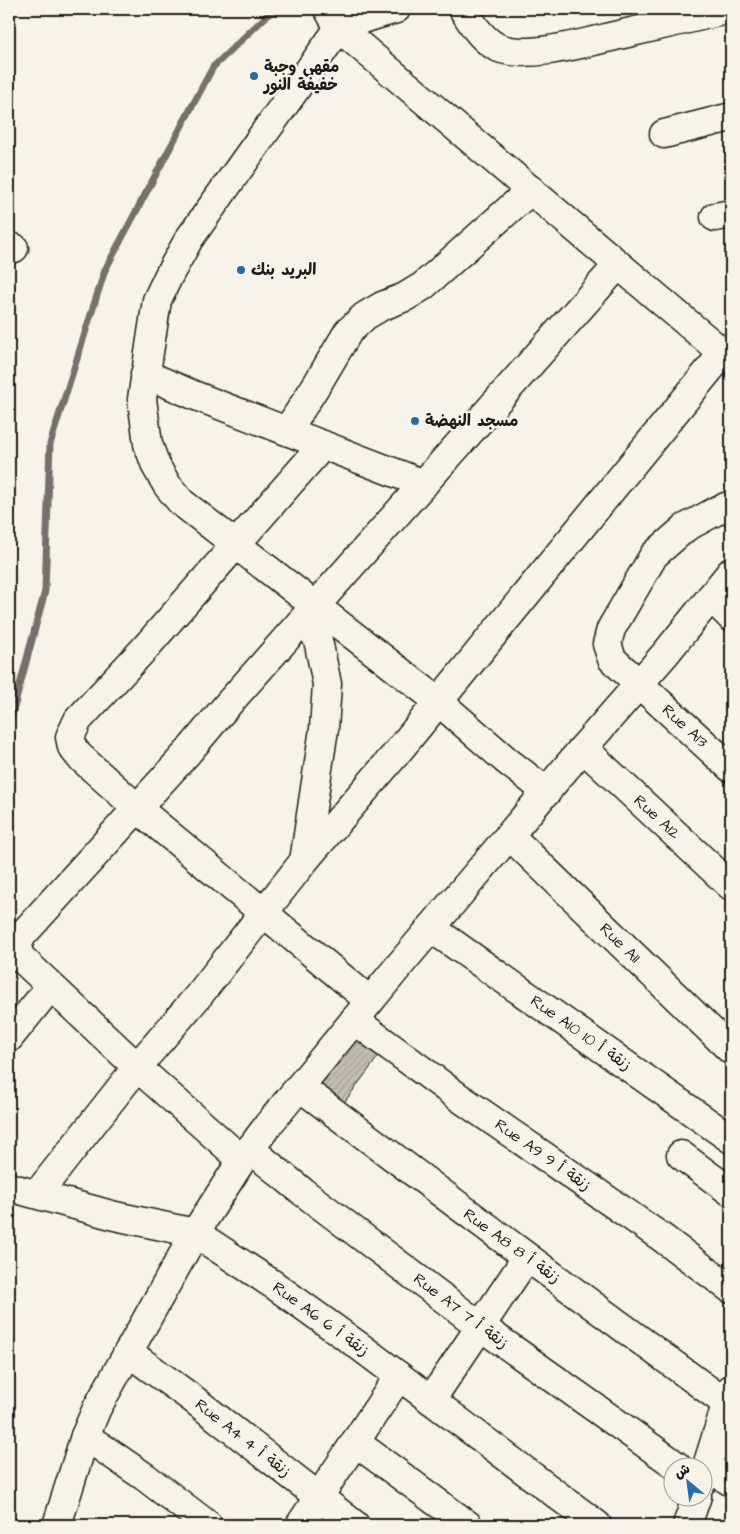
<svg xmlns="http://www.w3.org/2000/svg" width="740" height="1534" viewBox="0 0 740 1534" font-family="'Architects Daughter','Playpen Sans Arabic',sans-serif">
<defs>
<pattern id="building-hatch" width="6" height="6" patternUnits="userSpaceOnUse" patternTransform="scale(1.25)"><rect width="6" height="6" fill="#c0beb5"/><path d="M-1 1l2-2M0 6l6-6M5 7l2-2" fill="none" stroke="#a4a39b"/></pattern>
</defs>
<rect width="100%" height="100%" fill="#f7f3e8"/>
<filter id="ink" filterUnits="userSpaceOnUse"><feTurbulence type="fractalNoise" baseFrequency=".02" numOctaves="2"/><feDisplacementMap in="SourceGraphic" scale="10" xChannelSelector="R" yChannelSelector="G"/><feConvolveMatrix kernelMatrix="1 2 1 2 8 2 1 2 1" color-interpolation-filters="sRGB"/></filter>
<g filter="url(#ink)">
<g fill="none" stroke-linecap="round" stroke-linejoin="round">
<!-- stream -->
<polyline stroke="#72716c" stroke-width="7" points="9,726 45,591 50,444 105,270 213,67 274,9"/>
</g>
<!-- building -->
<polygon fill="url(#building-hatch)" stroke="#1c1c1c" points="361,1032 384,1049 343,1104 320,1086"/>
<g fill="none" stroke-linecap="round" stroke-linejoin="round">
<!-- minor casing -->
<g stroke="#1c1c1c" stroke-width="31">
<g id="minor">
<polyline points="328,9 339,28 731,360"/>
<polyline points="396,9 365,18 339,28 189,239 169,275 157,300 142,399 148,444 156,466 167,485 181,502 438,701 507,761 547,792"/>
<path d="M463 9C472 23 482 41 499 48 530 60 591 41 623 34 659 26 695 17 731 9"/>
<polyline points="664,134 731,117"/>
<polyline points="715,217 731,214"/>
<polyline points="9,248 14,248"/>
<polyline points="145,374 196,396 424,484"/>
<polyline points="287,431 319,381 348,332 365,316 382,306 405,297 423,286 531,190"/>
<polyline points="323,445 146,647 78,720 70,737 72,747 79,756 137,808 370,1001"/>
<polyline points="731,505 718,510 685,528 654,555 611,629 607,644 612,659 731,768"/>
<polyline points="711,597 731,617"/>
<polyline points="583,748 731,886"/>
<polyline points="510,836 731,1050"/>
<polyline points="304,861 324,729 327,684 318,640 306,618"/>
<polyline points="431,928 731,1139"/>
<polyline points="354,1020 457,1096 661,1237 731,1289"/>
<polyline points="9,1038 50,987"/>
<polyline points="300,1087 527,1257 726,1403"/>
<polyline points="250,1149 303,1192 480,1326 677,1466"/>
<polyline points="681,1155 731,1192"/>
<path d="M242 1160 137 1067 19 956C17 947 18 941 23 934L188 752 229 703 618 265"/>
<polyline points="9,1187 115,1216 195,1233 274,1285 363,1349 597,1525"/>
<polyline points="38,1193 137,1067 199,995 304,861 395,755 723,353"/>
<polyline points="128,1352 193,1399 355,1525"/>
<polyline points="431,1400 527,1257"/>
<polyline points="85,1436 145,1477 208,1525"/>
<polyline points="355,1442 468,1525"/>
<polyline points="708,1467 731,1482"/>
<polyline points="702,1482 731,1389"/>
<polyline points="57,1525 85,1436 97,1408 195,1233 242,1160 268,1125 398,967 583,748 666,653 731,572"/>
<polyline points="300,1525 399,1376"/>
<polyline points="687,1525 697,1496"/>
</g>
</g>
<!-- minor -->
<use href="#minor" stroke="#f7f3e8" stroke-width="28"/>
</g>
</g>
<!-- markers -->
<g fill="#1f6fb2" stroke="#f7f3e8" stroke-width="2">
<circle cx="254" cy="76" r="5"/>
<circle cx="241" cy="270" r="5"/>
<circle cx="415" cy="421" r="5"/>
</g>
<g text-anchor="middle" dominant-baseline="central" stroke-width="5" stroke-linejoin="round" paint-order="stroke">
<!-- poi labels -->
<g font-size="16" font-weight="bold" fill="#1c1c1c" stroke="#f7f3e8" text-anchor="start">
<text x="264" y="67">مقهى وجبة<tspan x="264" dy="18">خفيفة النور</tspan></text>
<text x="251" y="270">البريد بنك</text>
<text x="425" y="421">مسجد النهضة</text>
</g>
<!-- street labels -->
<g font-size="16" fill="#1c1c1c" stroke="#f7f3e8">
<text transform="translate(685 726) rotate(42)">Rue A13</text>
<text transform="translate(657 817) rotate(43)">Rue A12</text>
<text transform="translate(620 943) rotate(44)">Rue A11</text>
<text transform="translate(581 1033) rotate(35)">Rue A10 زنقة أ 10</text>
<text transform="translate(543 1155) rotate(35)">Rue A9 زنقة أ 9</text>
<text transform="translate(512 1246) rotate(36)">Rue A8 زنقة أ 8</text>
<text transform="translate(461 1311) rotate(37)">Rue A7 زنقة أ 7</text>
<text transform="translate(321 1319) rotate(36)">Rue A6 زنقة أ 6</text>
<text transform="translate(243 1438) rotate(38)">Rue A4 زنقة أ 4</text>
</g>
</g>
<!-- margin -->
<rect width="740" height="1534" fill="none" stroke="#f7f3e8" stroke-width="30"/>
<rect x="15" y="15" width="710" height="1504" fill="none" stroke="#1c1c1c" stroke-width="2" filter="url(#ink)"/>
<!-- north arrow -->
<g transform="translate(688 1482) rotate(331)"><circle r="24" fill="#f7f3e8" stroke="#9f9d96"/>
<path d="M0-4L9 19L0 12L-9 19Z" fill="#1f6fb2"/>
<text y="-8" font-size="14" font-weight="bold" text-anchor="middle" fill="#1c1c1c">ش</text>
</g>
</svg>
